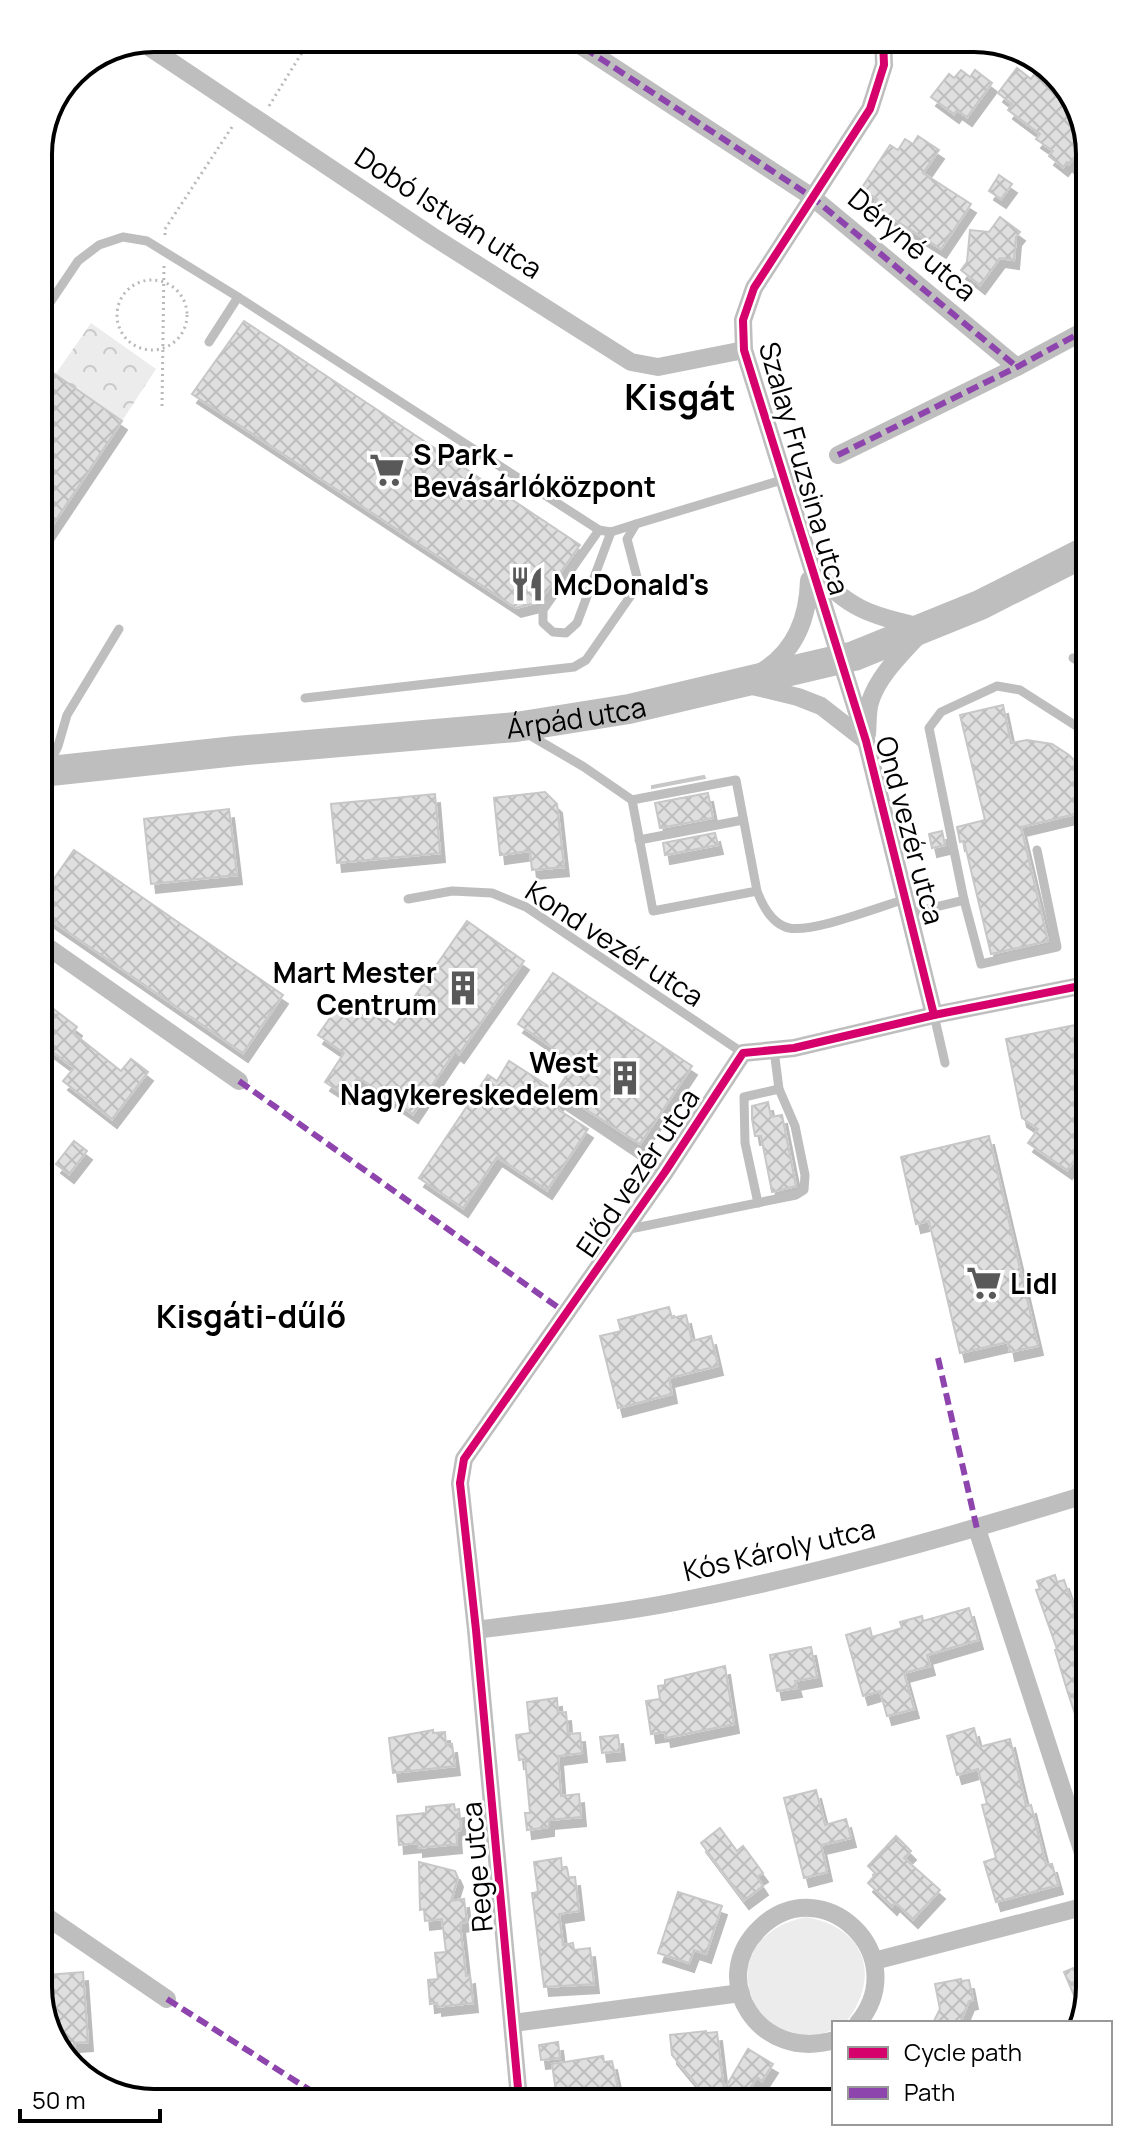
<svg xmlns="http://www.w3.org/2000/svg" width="1128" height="2141" viewBox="0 0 1128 2141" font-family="Manrope,sans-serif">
<defs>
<pattern id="park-crowns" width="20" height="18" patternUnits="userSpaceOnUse" patternTransform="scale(2)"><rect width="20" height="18" fill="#ececec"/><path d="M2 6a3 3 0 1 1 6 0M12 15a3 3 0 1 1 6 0" fill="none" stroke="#c9c9c9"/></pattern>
<pattern id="building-cross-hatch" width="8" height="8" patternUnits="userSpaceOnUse" patternTransform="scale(2)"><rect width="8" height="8" fill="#dfdfdf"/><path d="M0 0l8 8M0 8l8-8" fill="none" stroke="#bebebe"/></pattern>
<filter id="shadow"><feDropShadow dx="5" dy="9" stdDeviation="0" flood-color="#0004"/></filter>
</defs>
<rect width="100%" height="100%" fill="#fff"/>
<!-- grass -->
<path fill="#ececec" d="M806 1917C864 1927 882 1974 847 2021L834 2023V2029C755 2067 701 1939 806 1917Z"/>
<!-- park -->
<polygon fill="url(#park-crowns)" points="91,323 156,369 122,421 55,375"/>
<!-- building -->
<g fill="url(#building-cross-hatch)" stroke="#c7c7c7" stroke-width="2" filter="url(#shadow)">
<polygon points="1017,68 1031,79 1035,73 1081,111 1081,148 1069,164 1067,162 1063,167 1049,156 1053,151 1036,139 1040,134 1008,110 1012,104 998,93"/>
<polygon points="961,70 970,77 975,70 992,83 967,117 957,110 954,114 931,97 949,74 954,78"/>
<polygon points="918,136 939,150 923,173 971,204 941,249 873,206 877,199 861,189 890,145 898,150 905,139 913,144"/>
<polygon points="999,175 1012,184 1001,199 989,191"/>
<polygon points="1000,217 1020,232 1016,237 1014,260 1000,258 980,285 961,270 967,262 970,230 989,232"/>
<polygon points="244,321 580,545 539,602 516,608 192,394"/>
<polygon points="39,363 122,421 40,544"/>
<polygon points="1003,705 1011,743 1027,740 1052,744 1069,755 1081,767 1084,772 1084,812 1021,827 1048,941 991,954 964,841 960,842 957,827 985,820 960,715"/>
<polygon points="704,776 705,778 652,788 652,786"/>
<polygon points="545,792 557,804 564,867 532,870 530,851 500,855 494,798"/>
<polygon points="708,793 713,818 660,828 655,803"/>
<polygon points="435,794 440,853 337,863 331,804"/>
<polygon points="229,809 237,875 151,884 144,819"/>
<polygon points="942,831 945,845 932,848 929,834"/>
<polygon points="715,833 718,845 665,855 663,843"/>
<polygon points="74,850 283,995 243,1053 42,914 42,881 49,886"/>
<polygon points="467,921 524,961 459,1054 455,1051 413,1114 358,1077 345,1095 325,1082 344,1053 318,1035 342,1001 366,1018 372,1009 395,1025"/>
<polygon points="553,973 692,1066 640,1144 568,1098 560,1098 557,1104 559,1110 588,1129 547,1190 497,1157 463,1208 419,1178 488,1075 497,1081 509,1061 556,1091 575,1063 518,1024"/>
<polygon points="42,1000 77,1027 73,1033 121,1071 131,1059 148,1072 112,1119 63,1081 74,1068 42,1044"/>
<polygon points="1085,1023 1086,1144 1067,1170 1028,1143 1038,1129 1022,1118 1006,1039"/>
<polygon points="768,1102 771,1117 782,1115 796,1186 772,1192 761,1136 755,1136 752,1119 752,1106"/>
<polygon points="989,1136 1038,1346 1010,1352 1008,1342 960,1353 929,1221 916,1224 901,1157"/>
<polygon points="74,1141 87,1151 69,1174 56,1164"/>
<polygon points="669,1307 672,1318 686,1315 692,1341 711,1336 718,1366 669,1378 672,1394 618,1408 600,1336 621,1331 618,1320"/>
<polygon points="1055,1575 1057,1582 1064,1580 1088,1650 1089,1746 1086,1747 1067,1690 1055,1650 1057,1649 1036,1590 1040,1589 1037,1581"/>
<polygon points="969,1608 978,1640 927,1655 930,1666 904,1673 914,1709 887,1716 880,1691 863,1696 846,1635 870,1628 872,1637 902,1628 900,1622 922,1616 923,1621"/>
<polygon points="811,1647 817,1677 795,1681 797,1688 777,1691 770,1655"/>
<polygon points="725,1666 734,1724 666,1738 665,1732 651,1734 646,1701 660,1699 658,1686 665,1685 665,1680"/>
<polygon points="557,1698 558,1713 566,1712 568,1734 580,1733 582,1753 558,1756 561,1796 579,1794 581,1817 549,1820 549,1827 527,1830 525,1813 530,1813 525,1759 519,1760 516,1735 530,1733 527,1702"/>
<polygon points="974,1728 979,1747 1010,1739 1026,1806 1031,1805 1046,1865 1052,1864 1058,1885 996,1902 984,1862 996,1858 982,1805 987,1804 978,1769 957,1775 947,1736"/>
<polygon points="433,1730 433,1733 445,1732 446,1745 452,1744 455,1766 393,1773 389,1738"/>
<polygon points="618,1735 620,1751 602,1753 600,1737"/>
<polygon points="816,1790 825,1825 846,1819 851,1838 821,1845 827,1872 804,1878 784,1798"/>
<polygon points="454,1804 455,1810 459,1809 461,1830 456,1831 457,1844 418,1848 418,1843 399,1845 397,1816 426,1813 426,1807"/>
<polygon points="720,1828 737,1851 743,1846 763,1873 757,1877 763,1886 744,1900 701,1843"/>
<polygon points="896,1836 911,1851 904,1858 940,1890 913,1919 895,1902 892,1906 868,1883 876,1874 868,1866"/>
<polygon points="561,1858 562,1869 567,1868 569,1878 575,1877 579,1911 559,1914 563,1945 573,1943 574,1950 590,1948 594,1984 544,1987 532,1893 538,1892 534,1862"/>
<polygon points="419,1862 455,1871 458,1878 451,1901 464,1899 467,1922 460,1923 466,1976 470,1975 473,2003 437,2007 437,2003 430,2004 428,1980 438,1979 435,1953 446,1952 442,1919 425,1921 424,1909 420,1910"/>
<polygon points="678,1892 722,1906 706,1954 694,1950 689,1963 658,1953"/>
<polygon points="1085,1963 1090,1974 1090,1987 1082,2014 1064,1972"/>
<polygon points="83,1972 88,2042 74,2043 75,2066 47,2032 47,1975"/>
<polygon points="961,1979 961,1981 969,1980 973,2000 969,2001 960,2023 933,2023 940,2009 935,1984"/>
<polygon points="706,2031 706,2033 717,2032 724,2090 748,2049 773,2064 762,2081 757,2077 745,2097 707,2097 672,2055 670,2035"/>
<polygon points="558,2042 560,2058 541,2060 539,2045"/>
<polygon points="603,2056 604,2062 612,2061 620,2098 584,2098 584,2096 557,2099 552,2064"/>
</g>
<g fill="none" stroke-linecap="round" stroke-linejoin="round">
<!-- path -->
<g stroke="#b9b9b9" stroke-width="3" stroke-dasharray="2 4" stroke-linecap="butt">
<polyline points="269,106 311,38"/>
<polyline points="165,235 165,229 232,127"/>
<circle cx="152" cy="315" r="35"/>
<polyline points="162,406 164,266"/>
</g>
<!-- service -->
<g stroke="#bebebe" stroke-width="9">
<polyline points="39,319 78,261 99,245 123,237 147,241 238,297 599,530 611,532 636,524"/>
<polyline points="209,342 238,297"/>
<polyline points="599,530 543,610 543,623 553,632 566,633 577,623 611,532"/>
<polyline points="1073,658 1084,665"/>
<polyline points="305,698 574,667 586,660 634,591 637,577 627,539 636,524 785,479"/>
<polyline points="526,733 584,767 632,800"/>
<polyline points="49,765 58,746 67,715 119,629"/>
<polyline points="639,840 743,820"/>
<path d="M757 891 653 911 632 800 736 780 757 891C763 907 772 924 789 928 813 933 881 906 906 899"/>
<polyline points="408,899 452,891 492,893 526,907 743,1053"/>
<polyline points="964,900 929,728 941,712 997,686 1020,690 1084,731"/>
<polyline points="910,913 964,900 981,964 1057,947 1037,850"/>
<polyline points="934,1015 945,1063"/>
<polyline points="564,1104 665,1172"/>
<polyline points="758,1203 745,1143 744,1097 779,1089"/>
<polyline points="625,1230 796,1195 804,1190 805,1175 795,1126 779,1089 774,1050"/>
</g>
<!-- minor -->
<g stroke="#bebebe" stroke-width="18">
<polyline points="569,38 812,197 1017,367"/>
<polyline points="883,38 884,65 870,109 754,288 743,320 744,350 866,741 934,1015"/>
<polyline points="143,43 432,236 631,362 658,367 744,350"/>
<polyline points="838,455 1017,367 1082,332"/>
<path d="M814 570C851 612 873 615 925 628 906 650 879 673 870 702 867 712 868 724 867 734"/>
<path d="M761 672C795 652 808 618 809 580"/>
<polyline points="748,685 798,697 821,706 866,741"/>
<polyline points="41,812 46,771"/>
<polyline points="42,943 239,1081"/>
<polyline points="977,1529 1089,1871"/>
<path d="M476 1630C542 1621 610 1615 675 1602 815 1575 952 1536 1088 1494"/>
<polyline points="47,1917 167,1999"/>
<polyline points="874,1961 1090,1905"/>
<polyline points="513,2023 741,1993"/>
<path d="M834 2040C760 2063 705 1979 761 1927 823 1869 914 1955 858 2023"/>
<polyline points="519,2099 476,1630 460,1483 464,1459 665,1172 743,1053 794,1048 934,1015 1085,985"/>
</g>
<!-- primary -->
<path stroke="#bebebe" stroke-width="30" id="s1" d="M41 772 236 751 516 727 629 709 854 656 980 605 1083 553"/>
<!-- quiet -->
<g stroke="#8e44ad" stroke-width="6" stroke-dasharray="12 6" stroke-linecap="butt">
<polyline points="569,38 812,197 1017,367"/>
<polyline points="838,455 1017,367 1082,332"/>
<polyline points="239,1081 566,1313"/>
<polyline points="938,1358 977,1529"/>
<polyline points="167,1999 327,2101"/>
</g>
<!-- cycleway casing -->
<g stroke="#fff" stroke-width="13">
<g id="cycleway">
<polyline points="883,38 884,65 870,109 754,288 743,320 744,350 866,741 934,1015"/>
<polyline points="519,2099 476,1630 460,1483 464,1459 665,1172 743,1053 794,1048 934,1015 1085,985"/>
</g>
</g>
<!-- cycleway -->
<use href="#cycleway" stroke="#d6006c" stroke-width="8"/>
</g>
<!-- icons -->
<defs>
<g id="supermarket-bare" transform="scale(2.76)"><path d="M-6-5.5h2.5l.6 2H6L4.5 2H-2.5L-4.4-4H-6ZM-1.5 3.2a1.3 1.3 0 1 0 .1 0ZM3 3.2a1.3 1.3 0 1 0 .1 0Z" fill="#595959" stroke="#fff" stroke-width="2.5" paint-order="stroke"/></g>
<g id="restaurant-bare" transform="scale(2.76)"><path d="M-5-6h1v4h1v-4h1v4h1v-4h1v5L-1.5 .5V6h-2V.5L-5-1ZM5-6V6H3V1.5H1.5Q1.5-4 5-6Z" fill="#595959" stroke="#fff" stroke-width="2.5" paint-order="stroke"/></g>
<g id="building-bare" transform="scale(2.76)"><path d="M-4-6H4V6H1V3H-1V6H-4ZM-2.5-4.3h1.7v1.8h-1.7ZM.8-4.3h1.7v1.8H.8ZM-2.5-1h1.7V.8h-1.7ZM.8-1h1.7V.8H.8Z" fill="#595959" stroke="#fff" stroke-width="2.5" paint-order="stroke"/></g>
</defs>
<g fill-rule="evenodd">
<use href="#supermarket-bare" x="387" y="470"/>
<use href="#restaurant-bare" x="527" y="584"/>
<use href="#building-bare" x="463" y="988"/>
<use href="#building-bare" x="625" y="1078"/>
<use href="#supermarket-bare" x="984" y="1283"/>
</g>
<g text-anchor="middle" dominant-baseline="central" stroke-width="6" stroke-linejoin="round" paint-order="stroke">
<!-- street labels -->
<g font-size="28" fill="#000" stroke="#fff">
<text transform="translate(449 212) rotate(33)">Dobó István utca</text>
<text transform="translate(913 244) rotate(40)">Déryné utca</text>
<text transform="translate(805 468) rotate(74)">Szalay Fruzsina utca</text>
<text stroke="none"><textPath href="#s1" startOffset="538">Árpád utca</textPath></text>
<text transform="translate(911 830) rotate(75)">Ond vezér utca</text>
<text transform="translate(615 943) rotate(33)">Kond vezér utca</text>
<text transform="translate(637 1172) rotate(-56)">Előd vezér utca</text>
<text transform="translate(779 1549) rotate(-13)">Kós Károly utca</text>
<text transform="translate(476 1867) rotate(-95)">Rege utca</text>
</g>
<!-- poi labels -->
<g font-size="28" font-weight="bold" fill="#000" stroke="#fff" text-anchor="start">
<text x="413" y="454">S Park -<tspan x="413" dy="32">Bevásárlóközpont</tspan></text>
<text x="553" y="584">McDonald's</text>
<text x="437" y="972" text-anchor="end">Mart Mester<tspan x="437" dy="32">Centrum</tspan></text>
<text x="599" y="1062" text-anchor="end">West<tspan x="599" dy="32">Nagykereskedelem</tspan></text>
<text x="1010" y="1283">Lidl</text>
</g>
<!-- quarter labels -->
<g font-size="32" font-weight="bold" fill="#000" stroke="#fff">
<text x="251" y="1316">Kisgáti-dűlő</text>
</g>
<!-- district labels -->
<g font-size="36" font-weight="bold" fill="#000" stroke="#fff">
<text x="680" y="396">Kisgát</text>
</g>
</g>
<!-- crop -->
<path d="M0 0H1128V2141H0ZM154 52H974A102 102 0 0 1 1076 154V1987A102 102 0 0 1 974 2089H154A102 102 0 0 1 52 1987V154A102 102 0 0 1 154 52Z" fill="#fff" fill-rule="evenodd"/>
<path fill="none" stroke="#000" stroke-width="4" d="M154 52H974A102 102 0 0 1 1076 154V1987A102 102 0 0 1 974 2089H154A102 102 0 0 1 52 1987V154A102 102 0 0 1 154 52Z"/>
<!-- legend -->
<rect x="832" y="2021" width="280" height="104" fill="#ffffff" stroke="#999999" stroke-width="2"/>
<rect x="848" y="2047" width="40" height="12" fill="#d6006c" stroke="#999999" stroke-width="2"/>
<text x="904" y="2061" font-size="24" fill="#000000">Cycle path</text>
<rect x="848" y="2087" width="40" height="12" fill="#8e44ad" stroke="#999999" stroke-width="2"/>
<text x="904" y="2101" font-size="24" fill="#000000">Path</text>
<!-- scale -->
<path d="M20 2109v12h140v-12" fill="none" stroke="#000000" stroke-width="4"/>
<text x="32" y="2109" font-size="24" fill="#000000" stroke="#ffffff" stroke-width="6" paint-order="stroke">50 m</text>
</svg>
